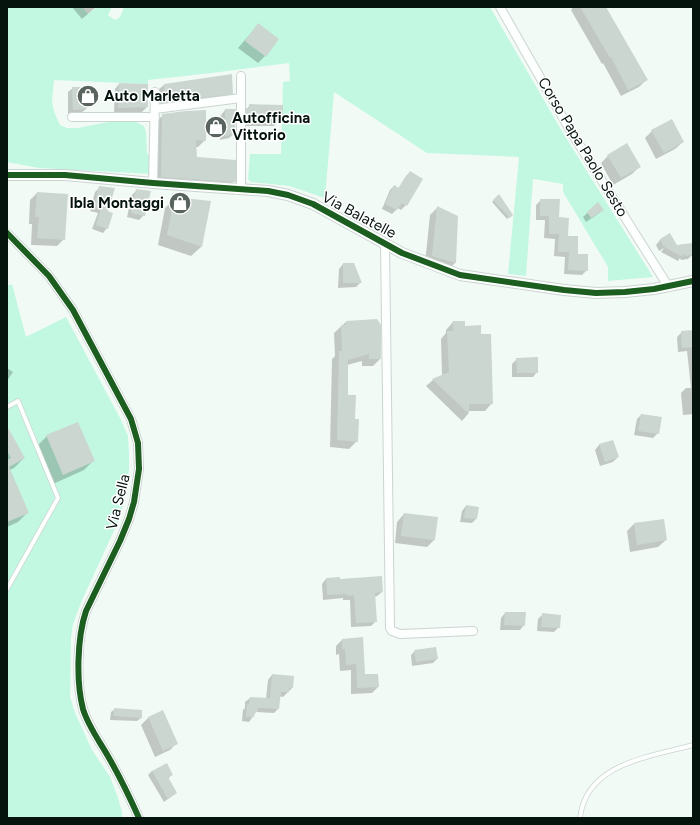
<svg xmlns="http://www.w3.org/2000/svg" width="700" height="825" viewBox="0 0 700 825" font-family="Figtree,sans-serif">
<rect width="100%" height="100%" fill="#f2faf6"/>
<!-- green -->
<g fill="#c2f8e2">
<polygon points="7,7 82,7 88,14 97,7 112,7 108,15 115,20 120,17 124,7 490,7 563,133 653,277 608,281 608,267 563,192 563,184 533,179 526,276 508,274 519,157 427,153 334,92 325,198 289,186 251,182 248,179 250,154 281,154 283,82 290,81 289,63 212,73 148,80 148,84 54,80 52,102 55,114 60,125 67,128 78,128 103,123 125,120 136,122 144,126 146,132 147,153 150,159 151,174 39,168 7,162"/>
<polygon points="12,284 26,337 66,317 120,418 128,436 129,452 129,470 124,502 118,522 82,600 73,624 71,638 70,697 75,713 92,750 110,777 117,795 122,812 122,818 7,818 7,286"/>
</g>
<!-- shadow -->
<g fill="#0003">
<polygon points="72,7 96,7 82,19"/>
<polygon points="573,7 605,7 646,80 639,87 621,96 603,63 602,64 571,10"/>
<polygon points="258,25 265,56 258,63 238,48"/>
<polygon points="119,84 147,107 142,112 114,112 115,89"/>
<polygon points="164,85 232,93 226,99 158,108 158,90"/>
<polygon points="73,88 86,109 81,113 68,114 68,92"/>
<polygon points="250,105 282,119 274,126 240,126 243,113"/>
<polygon points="225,110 234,134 229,138 220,140 221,115"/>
<polygon points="163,115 205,140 198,147 195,147 196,158 234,181 228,188 154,184 156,122"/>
<polygon points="652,131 683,142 675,149 656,159 645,138"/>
<polygon points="608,156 640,166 632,174 613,185 601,163"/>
<polygon points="410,172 406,205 401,210 398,208 392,214 382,209 390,190 394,186 398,189 406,176"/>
<polygon points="100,187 106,211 107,228 103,233 92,229 98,213 90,211 95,192"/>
<polygon points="137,190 144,215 139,220 127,217 132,195"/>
<polygon points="37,193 64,239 57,246 31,245 32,224 29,224 30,200"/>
<polygon points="499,195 512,215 507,219 492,202"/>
<polygon points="175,198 210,202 201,247 191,256 158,245 165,208"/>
<polygon points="541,200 558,218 577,255 587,270 582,275 564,274 565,257 554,256 555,239 544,238 545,220 536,220 536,205"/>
<polygon points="598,203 603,210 598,214 586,222 583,217"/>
<polygon points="437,208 457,217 455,263 448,270 425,263 430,215"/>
<polygon points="670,235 676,246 693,254 688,259 681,260 680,258 678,261 661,252 664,248 659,251 656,245 660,240"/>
<polygon points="343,264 361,282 356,287 338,288 339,269"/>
<polygon points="346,322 380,359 373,366 362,366 362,361 347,365 347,396 354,420 357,441 349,449 330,447 332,359 335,356 334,333"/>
<polygon points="453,322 480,335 492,403 485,411 468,411 468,414 462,421 426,386 433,380 442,376 441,339 446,333 446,330"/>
<polygon points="693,331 693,414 683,415 681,393 686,388 691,388 687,351 678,352 677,337 682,332"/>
<polygon points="517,359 537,372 533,377 512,377 512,364"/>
<polygon points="7,368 13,372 7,381"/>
<polygon points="641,415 658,433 653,438 634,435 637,419"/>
<polygon points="7,428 24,458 14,468 10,470 28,512 18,522 7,527"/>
<polygon points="47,436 93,461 84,470 53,484 37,446"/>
<polygon points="613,441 618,457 613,462 600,466 595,450 599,445"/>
<polygon points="466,506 476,519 472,523 460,522 462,511"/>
<polygon points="404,514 434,540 427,547 395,543 397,522"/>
<polygon points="634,524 666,540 658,547 630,552 627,531"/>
<polygon points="326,579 382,592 377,596 374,597 376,621 371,626 351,627 350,600 343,600 343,598 323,600 322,584"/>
<polygon points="505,613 524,625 520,630 500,630 501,618"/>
<polygon points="543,614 559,627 554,632 537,631 538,619"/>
<polygon points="342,640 365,675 378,687 372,693 351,694 351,670 340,671 339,654 336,655 336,646"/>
<polygon points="415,651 437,659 433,663 412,666 411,655"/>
<polygon points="272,675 293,677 292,688 283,697 279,696 278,709 274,713 256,712 249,722 242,721 243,710 245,708 245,702 250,698 266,699 268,680"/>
<polygon points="115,709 141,718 137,721 110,720 111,712"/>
<polygon points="162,712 177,743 170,750 155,757 141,725 148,718"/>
<polygon points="152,771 172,774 168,779 176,793 164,802 148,775"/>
</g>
<!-- building -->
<g fill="#ccd6d1">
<polygon points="580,7 606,7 648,80 628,90 611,57 610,58"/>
<polygon points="258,23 279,39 266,57 245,41"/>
<polygon points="232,74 233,94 164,102 164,84"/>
<polygon points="119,83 148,84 148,107 118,108"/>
<polygon points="72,87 87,87 87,109 73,110"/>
<polygon points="249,104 283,105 283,119 246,119 246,108 249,108"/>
<polygon points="225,109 236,109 235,134 225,136"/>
<polygon points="206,110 206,141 196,140 197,157 236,160 236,182 161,177 162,114 186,111"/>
<polygon points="672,119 684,142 664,153 651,130"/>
<polygon points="627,143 641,167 621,178 607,155"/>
<polygon points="410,171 423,179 407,206 402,203 397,210 385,204 394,185 399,188"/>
<polygon points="99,186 115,188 108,211 113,213 108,229 96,225 101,209 94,206"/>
<polygon points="136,189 151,191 145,216 131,213"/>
<polygon points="37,192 68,194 65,240 37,238 39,217 35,217"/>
<polygon points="499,194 513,215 510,218 493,200"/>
<polygon points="174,197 211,201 202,247 167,235"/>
<polygon points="540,199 560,199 559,217 569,218 568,236 578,236 578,254 588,254 588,271 568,270 569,252 558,252 559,234 549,234 549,216 540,216"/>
<polygon points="598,202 604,210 591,218 587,212"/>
<polygon points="437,206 458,216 456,263 432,256"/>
<polygon points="670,233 677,245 692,243 693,254 685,256 685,254 682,255 683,257 664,247 667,246 666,245 664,247 660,239"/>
<polygon points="343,263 354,263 362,283 343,283"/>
<polygon points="377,319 381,325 381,359 369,359 369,354 348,360 348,395 356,395 355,419 359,419 358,442 337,440 339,351 342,351 341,325 346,325 346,321"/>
<polygon points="453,321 465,321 465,326 481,325 481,334 491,334 493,404 469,404 469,414 432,379 449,372 447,331 453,331"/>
<polygon points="693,330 693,347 682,348 681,331"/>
<polygon points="538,357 538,373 517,373 516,358"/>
<polygon points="641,414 662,417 659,434 638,431"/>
<polygon points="78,422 95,461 63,475 46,435"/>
<polygon points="7,426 25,458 9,467 29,513 7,522 7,460 11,458 7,451"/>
<polygon points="613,440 619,457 605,462 599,444"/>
<polygon points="466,505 479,507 477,519 464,518"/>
<polygon points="404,513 438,517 435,540 401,536"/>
<polygon points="664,519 667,540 637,545 634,523"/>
<polygon points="382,576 383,592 375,593 377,622 356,623 354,595 348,596 347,594 327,595 326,578 340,577 340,579"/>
<polygon points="505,612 526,612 525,626 504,625"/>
<polygon points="542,613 561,615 560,628 541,627"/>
<polygon points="363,637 365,674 378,674 379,687 357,688 356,664 346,665 345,649 342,649 342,639"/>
<polygon points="436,647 438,659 416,662 414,650"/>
<polygon points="272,674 294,676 293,688 289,688 289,692 281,692 279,709 258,708 258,712 255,712 254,717 246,717 247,704 249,704 250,697 270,698"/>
<polygon points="114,708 142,710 142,718 114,716"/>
<polygon points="163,710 178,744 163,751 148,717"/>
<polygon points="167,763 173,775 168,777 177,793 168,799 152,771"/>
</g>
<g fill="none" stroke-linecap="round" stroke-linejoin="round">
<!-- service casing -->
<g stroke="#cbd5d0" stroke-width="5.5">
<g id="service">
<polyline points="7,407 18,401 58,498 7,589"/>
<path d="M580 818C586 763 650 757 693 745"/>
</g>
</g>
<!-- minor casing -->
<g stroke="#cbd5d0" stroke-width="10">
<g id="minor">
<polyline points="500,7 570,130 668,286"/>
<polyline points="155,109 241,98"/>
<polyline points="72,117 155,117"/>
<polyline points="153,183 155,92"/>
<polyline points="241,189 241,76"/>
<path d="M7 233 49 276 73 310 131 419 138 443 139 469 134 502 129 519 120 541 86 611C77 638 76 682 83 709 88 726 100 742 109 758 120 777 130 798 139 818"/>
<polyline points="385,244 390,628 392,631 400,634 473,631"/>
</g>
</g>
<!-- tertiary casing -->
<g stroke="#cbd5d0" stroke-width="12">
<polyline id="tertiary" points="7,175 65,175 153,183 268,191 288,195 313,204 402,253 460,275 564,290 596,293 625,292 654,289 693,281"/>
</g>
<!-- service -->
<use href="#service" stroke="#fdfefe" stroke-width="4"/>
<!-- minor -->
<use href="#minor" stroke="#fdfefe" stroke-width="8"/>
<!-- tertiary -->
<use href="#tertiary" stroke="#fdfefe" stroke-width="10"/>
<!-- cycleway casing -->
<g stroke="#fff" stroke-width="8">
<g id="cycleway">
<polyline points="7,175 65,175 153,183 268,191 288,195 313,204 402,253 460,275 564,290 596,293 625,292 654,289 693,281"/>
<path d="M7 233 49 276 73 310 131 419 138 443 139 469 134 502 129 519 120 541 86 611C77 638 76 682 83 709 88 726 100 742 109 758 120 777 130 798 139 818"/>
</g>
</g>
<!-- cycleway -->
<use href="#cycleway" stroke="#1b5e20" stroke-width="6"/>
</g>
<!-- icons -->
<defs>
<g id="shop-disc" transform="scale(1.15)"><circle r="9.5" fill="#59645f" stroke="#fff"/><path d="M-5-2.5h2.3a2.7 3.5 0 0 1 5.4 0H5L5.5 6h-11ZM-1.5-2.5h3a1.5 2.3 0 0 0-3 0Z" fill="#fff"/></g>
</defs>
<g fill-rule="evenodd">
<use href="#shop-disc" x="88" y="96"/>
<use href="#shop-disc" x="216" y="127"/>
<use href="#shop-disc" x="180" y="203"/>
</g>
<g text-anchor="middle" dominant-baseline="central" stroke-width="3" stroke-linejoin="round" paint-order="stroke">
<!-- poi labels -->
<g font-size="15" font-weight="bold" fill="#06140e" stroke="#fff" text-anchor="start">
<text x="104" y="96">Auto Marletta</text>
<text x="232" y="118">Autofficina<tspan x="232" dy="17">Vittorio</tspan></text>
<text x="164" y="203" text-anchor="end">Ibla Montaggi</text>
</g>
<!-- street labels -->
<g font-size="15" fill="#06140e" stroke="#fff">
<text transform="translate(583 147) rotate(59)">Corso Papa Paolo Sesto</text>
<text transform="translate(359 215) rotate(28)">Via Balatelle</text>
<text transform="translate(118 502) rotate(-76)">Via Sella</text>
</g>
</g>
<!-- border -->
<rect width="700" height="825" fill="none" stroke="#06140e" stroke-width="16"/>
</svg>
